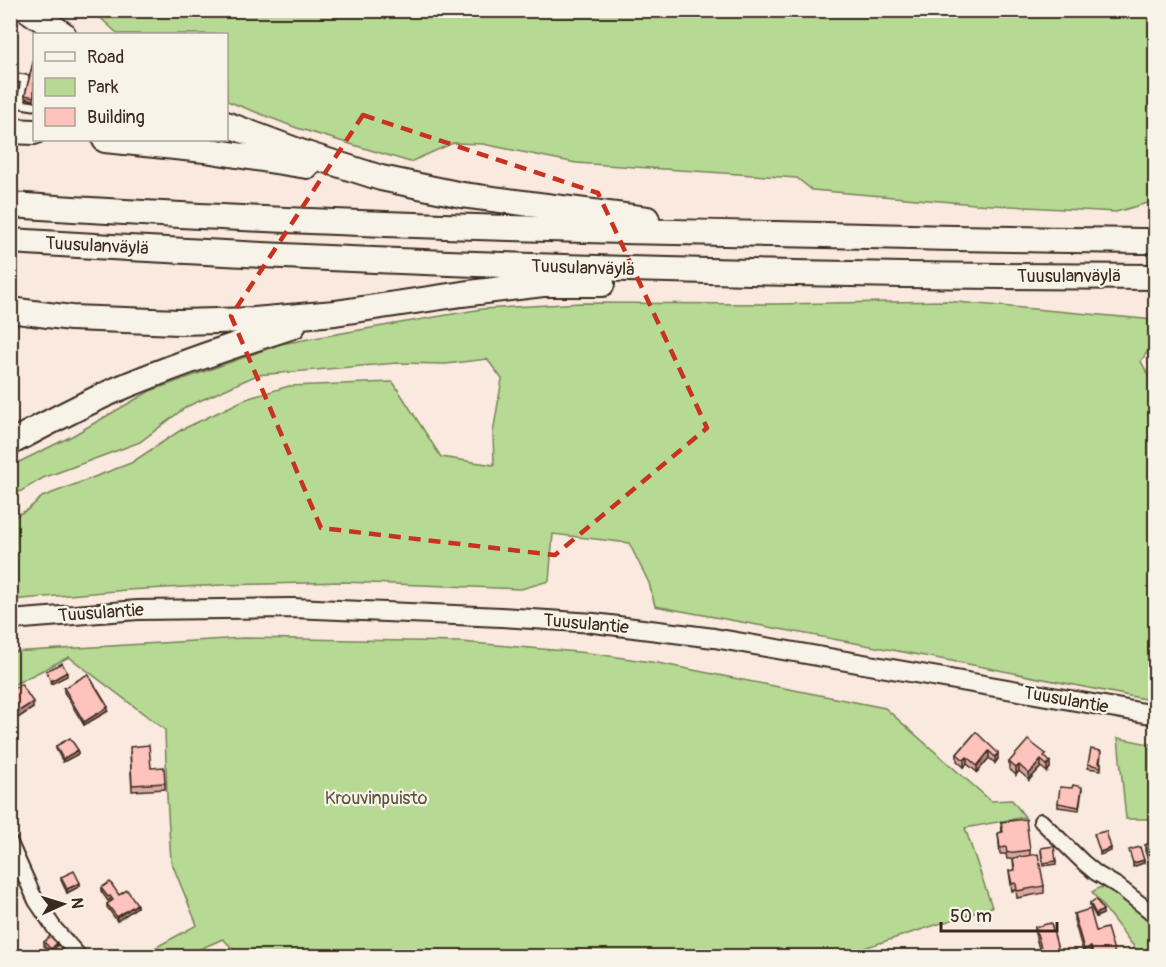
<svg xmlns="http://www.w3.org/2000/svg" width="1166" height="967" viewBox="0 0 1166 967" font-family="Pangolin,sans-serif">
<rect width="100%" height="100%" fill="#f9e9df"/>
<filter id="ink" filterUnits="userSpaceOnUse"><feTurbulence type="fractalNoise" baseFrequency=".0167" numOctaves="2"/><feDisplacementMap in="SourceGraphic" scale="12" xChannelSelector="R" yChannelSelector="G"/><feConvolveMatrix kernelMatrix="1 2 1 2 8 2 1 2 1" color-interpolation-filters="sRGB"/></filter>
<g filter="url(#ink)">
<!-- green -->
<g fill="#b6d993" stroke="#788258" stroke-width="1.5">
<polygon points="93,11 1155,11 1155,201 1116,212 975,204 812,190 797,178 576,163 483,144 453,143 410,162 297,128 227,101 226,34 118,34"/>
<polygon points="946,301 1155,320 1155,341 1141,361 1153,385 1156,385 1155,701 973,665 655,606 649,583 629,543 553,534 549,581 521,589 343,582 222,585 127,590 11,600 11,518 27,510 42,497 131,463 181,430 246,399 289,386 393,382 441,457 494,465 493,433 502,379 487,359 446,364 397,363 257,375 186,407 140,442 43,478 11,497 11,466 72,436 150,391 281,344 348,332 482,309 581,303 777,304"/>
<polygon points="243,638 461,642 589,653 658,663 885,708 991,801 1012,800 1025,817 965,828 992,907 839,956 240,956 223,939 184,956 140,956 197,925 171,861 167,797 165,730 69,657 11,686 11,652"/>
<polygon points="1118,738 1155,745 1155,819 1126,819"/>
<path d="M1104 887C1123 895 1141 913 1155 928V956H1141L1092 892 1099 888Z"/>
</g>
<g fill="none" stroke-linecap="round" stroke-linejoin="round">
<!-- service casing -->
<g stroke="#3b2a1e" stroke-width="11">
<polyline id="service" points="10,77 25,79 21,104 34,106"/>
</g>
<!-- minor casing -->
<g stroke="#3b2a1e" stroke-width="18">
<g id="minor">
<polyline points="1041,821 1084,863 1096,873 1118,886 1156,916"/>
<polyline points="10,843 36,901 55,929 79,956"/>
</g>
</g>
<!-- secondary casing -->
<g stroke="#3b2a1e" stroke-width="22">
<polyline id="secondary" points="10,620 138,610 293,608 501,617 594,623 714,638 1156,715"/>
</g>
<!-- motorway casing -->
<g stroke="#3b2a1e" stroke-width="28">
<g id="motorway">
<polyline points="28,10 63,34"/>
<polyline points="226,124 306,154 381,178 462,195 647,219"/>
<polyline points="10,131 34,132"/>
<polyline points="105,140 205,150 307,166"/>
<path d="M10 205C265 222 521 230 776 234 902 237 1029 240 1156 241"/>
<path d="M10 241C392 265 774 276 1156 277"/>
<polyline points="10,310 71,318 179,322 254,320 335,313 462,294 543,284 602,284"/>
<path d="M10 443C48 423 86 402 125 386 180 363 237 344 293 326"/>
</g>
</g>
<!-- service -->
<use href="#service" stroke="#f7f3e8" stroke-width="7"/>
<!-- minor -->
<use href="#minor" stroke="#f7f3e8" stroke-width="14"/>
<!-- secondary -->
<use href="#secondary" stroke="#f7f3e8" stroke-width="18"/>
<!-- motorway -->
<use href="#motorway" stroke="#f7f3e8" stroke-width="24"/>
</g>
<!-- wall -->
<g fill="#dba8a3" stroke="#3b2a1e" stroke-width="1.5">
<polygon points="34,59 34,100 25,98 25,95"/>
<polygon points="64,688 108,711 84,725 64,692"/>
<polygon points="10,691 33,708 13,721 10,717"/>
<polygon points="976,732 998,759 995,763 989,758 977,772 967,764 964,767 957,761 957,754"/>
<polygon points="56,746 78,754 63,762 56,749"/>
<polygon points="130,753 151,768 165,783 165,789 132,791"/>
<polygon points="1101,754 1100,763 1101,763 1101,770 1088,768 1088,764"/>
<polygon points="1046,758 1050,768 1047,772 1041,767 1029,780 1019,771 1016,775 1009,769 1009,762"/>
<polygon points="1082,790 1079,810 1058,807 1058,803"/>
<polygon points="1001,822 1030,850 1030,856 1044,886 1044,893 1017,898 1016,890 1012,891 1009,871 1014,870 1013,859 1007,859 1006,854 1000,854 998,833 1002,832"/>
<polygon points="1155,841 1155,871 1152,872 1145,851 1145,845"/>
<polygon points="1041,851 1056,861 1056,864 1043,866"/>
<polygon points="61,877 80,886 67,893 61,880"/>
<polygon points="101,888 119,895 137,907 117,921 107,907 107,904 111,901 110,899 108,901 101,891"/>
<polygon points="1090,903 1103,914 1096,917 1090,906"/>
<polygon points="1074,914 1096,931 1115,957 1092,957 1091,953 1084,955 1074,920"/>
<polygon points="1035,927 1060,957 1032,957 1032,954 1040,952 1035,934"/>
<polygon points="44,942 57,946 51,952 44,946"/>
</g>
<!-- shaded-wall -->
<g fill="#b28884" stroke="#3b2a1e" stroke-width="1.5">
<polygon points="67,672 67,676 51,684 51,681"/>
<polygon points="33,702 33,708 13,721 13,715"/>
<polygon points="108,707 108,711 84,725 84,722"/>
<polygon points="78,750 78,754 63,762 63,759"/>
<polygon points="989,751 989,758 977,772 977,766"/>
<polygon points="998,753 998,759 995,763 995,757"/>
<polygon points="967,757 967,764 964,767 964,760"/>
<polygon points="1041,760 1041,767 1029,780 1029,774"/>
<polygon points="1050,762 1050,768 1047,772 1047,765"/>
<polygon points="1019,765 1019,771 1016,775 1016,768"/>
<polygon points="1111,848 1111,851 1100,855 1100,852"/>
<polygon points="1144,860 1144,863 1133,867 1133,863"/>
<polygon points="1155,865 1155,871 1152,872 1152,866"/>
<polygon points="80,883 80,886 67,893 67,889"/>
<polygon points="137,904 137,907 117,921 117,917"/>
<polygon points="1103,910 1103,914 1096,917 1096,914"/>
<polygon points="57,943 57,946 51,952 51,949"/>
<polygon points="1091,947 1091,953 1084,955 1084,949"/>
</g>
<!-- building -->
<g fill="#ffc3bd" stroke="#3b2a1e" stroke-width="1.5">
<polygon points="34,59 34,97 25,95"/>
<polygon points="62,663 67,672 51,681 46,671"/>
<polygon points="88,674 108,707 84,722 64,688"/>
<polygon points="21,684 33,702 13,715 10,710 10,691"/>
<polygon points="976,732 998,753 995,757 989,751 977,766 967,757 964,760 957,754"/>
<polygon points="70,738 78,750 63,759 56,746"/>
<polygon points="1028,740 1046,754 1044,756 1050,762 1047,765 1041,760 1029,774 1019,765 1016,768 1009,762"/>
<polygon points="149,745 151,768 164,767 165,783 132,785 130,747"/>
<polygon points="1091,749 1101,751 1099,763 1101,763 1101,767 1088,764"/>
<polygon points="1073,785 1082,787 1079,807 1058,803 1060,787 1072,788"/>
<polygon points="1026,819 1030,850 1007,853 1006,847 1000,848 998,833 1003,832 1001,822"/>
<polygon points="1106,831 1111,848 1100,852 1094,834"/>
<polygon points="1155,841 1155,865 1152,866 1145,845"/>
<polygon points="1054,846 1056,861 1043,863 1041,848"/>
<polygon points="1140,847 1144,860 1133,863 1129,850"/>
<polygon points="1038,854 1044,886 1017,891 1016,883 1012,884 1009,871 1015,870 1013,858"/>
<polygon points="74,871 80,883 67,889 61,877"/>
<polygon points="110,882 119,895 127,890 137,904 117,917 107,904 113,900 110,896 108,897 101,888"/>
<polygon points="1096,899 1103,910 1096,914 1090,903"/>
<polygon points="1090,909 1096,931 1107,928 1115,954 1105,957 1094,957 1091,947 1084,949 1074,914"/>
<polygon points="1051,923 1060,957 1033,957 1032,954 1042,951 1035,927"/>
<polygon points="50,936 57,943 51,949 44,942"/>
<polygon points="204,949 211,957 196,957"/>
<polygon points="885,951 886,955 893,953 894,957 873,957 873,954"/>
</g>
</g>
<!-- marked area -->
<path fill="none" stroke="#c8321e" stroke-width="4.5" stroke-dasharray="12 8" stroke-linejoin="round" d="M363 115 598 193 707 428 555 555 321 528 231 316Z"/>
<g text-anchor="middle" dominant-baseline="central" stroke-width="4.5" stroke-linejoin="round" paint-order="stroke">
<!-- street labels -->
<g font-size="18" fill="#3b2a1e" stroke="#f7f3e8">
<text transform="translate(97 246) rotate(3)">Tuusulanväylä</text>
<text transform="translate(583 268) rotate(2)">Tuusulanväylä</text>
<text x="1069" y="276">Tuusulanväylä</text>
<text transform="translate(101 613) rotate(-4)">Tuusulantie</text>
<text transform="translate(586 624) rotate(5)">Tuusulantie</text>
<text transform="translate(1066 700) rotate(10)">Tuusulantie</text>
</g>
<!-- park labels -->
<g font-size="18" fill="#5a563b" stroke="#f7f3e8">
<text x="376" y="798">Krouvinpuisto</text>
</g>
</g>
<!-- margin -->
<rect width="1166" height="967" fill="none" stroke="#f7f3e8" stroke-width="36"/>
<rect x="18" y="18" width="1130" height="931" fill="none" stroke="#3b2a1e" stroke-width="2" filter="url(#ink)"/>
<!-- legend -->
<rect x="33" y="33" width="195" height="108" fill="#f7f3e8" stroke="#aca397" stroke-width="1.5"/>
<rect x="45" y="52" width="30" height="9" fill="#f7f3e8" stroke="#aca397" stroke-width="1.5"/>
<text x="87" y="63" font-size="18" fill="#3b2a1e">Road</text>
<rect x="45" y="78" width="30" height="18" fill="#b6d993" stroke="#aca397" stroke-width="1.5"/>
<text x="87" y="93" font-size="18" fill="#3b2a1e">Park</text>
<rect x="45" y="108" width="30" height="18" fill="#ffc3bd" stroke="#aca397" stroke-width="1.5"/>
<text x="87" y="123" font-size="18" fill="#3b2a1e">Building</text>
<!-- north arrow -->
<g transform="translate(63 904) rotate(86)" stroke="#f7f3e8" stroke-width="4.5" paint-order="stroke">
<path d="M0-4.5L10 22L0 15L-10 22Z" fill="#3b2a1e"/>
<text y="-9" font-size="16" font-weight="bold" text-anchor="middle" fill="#3b2a1e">N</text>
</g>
<!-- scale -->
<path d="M941 922v9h116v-9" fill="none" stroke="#3b2a1e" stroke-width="3"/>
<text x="950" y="922" font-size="18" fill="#3b2a1e" stroke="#f7f3e8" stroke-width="4.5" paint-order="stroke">50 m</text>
</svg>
